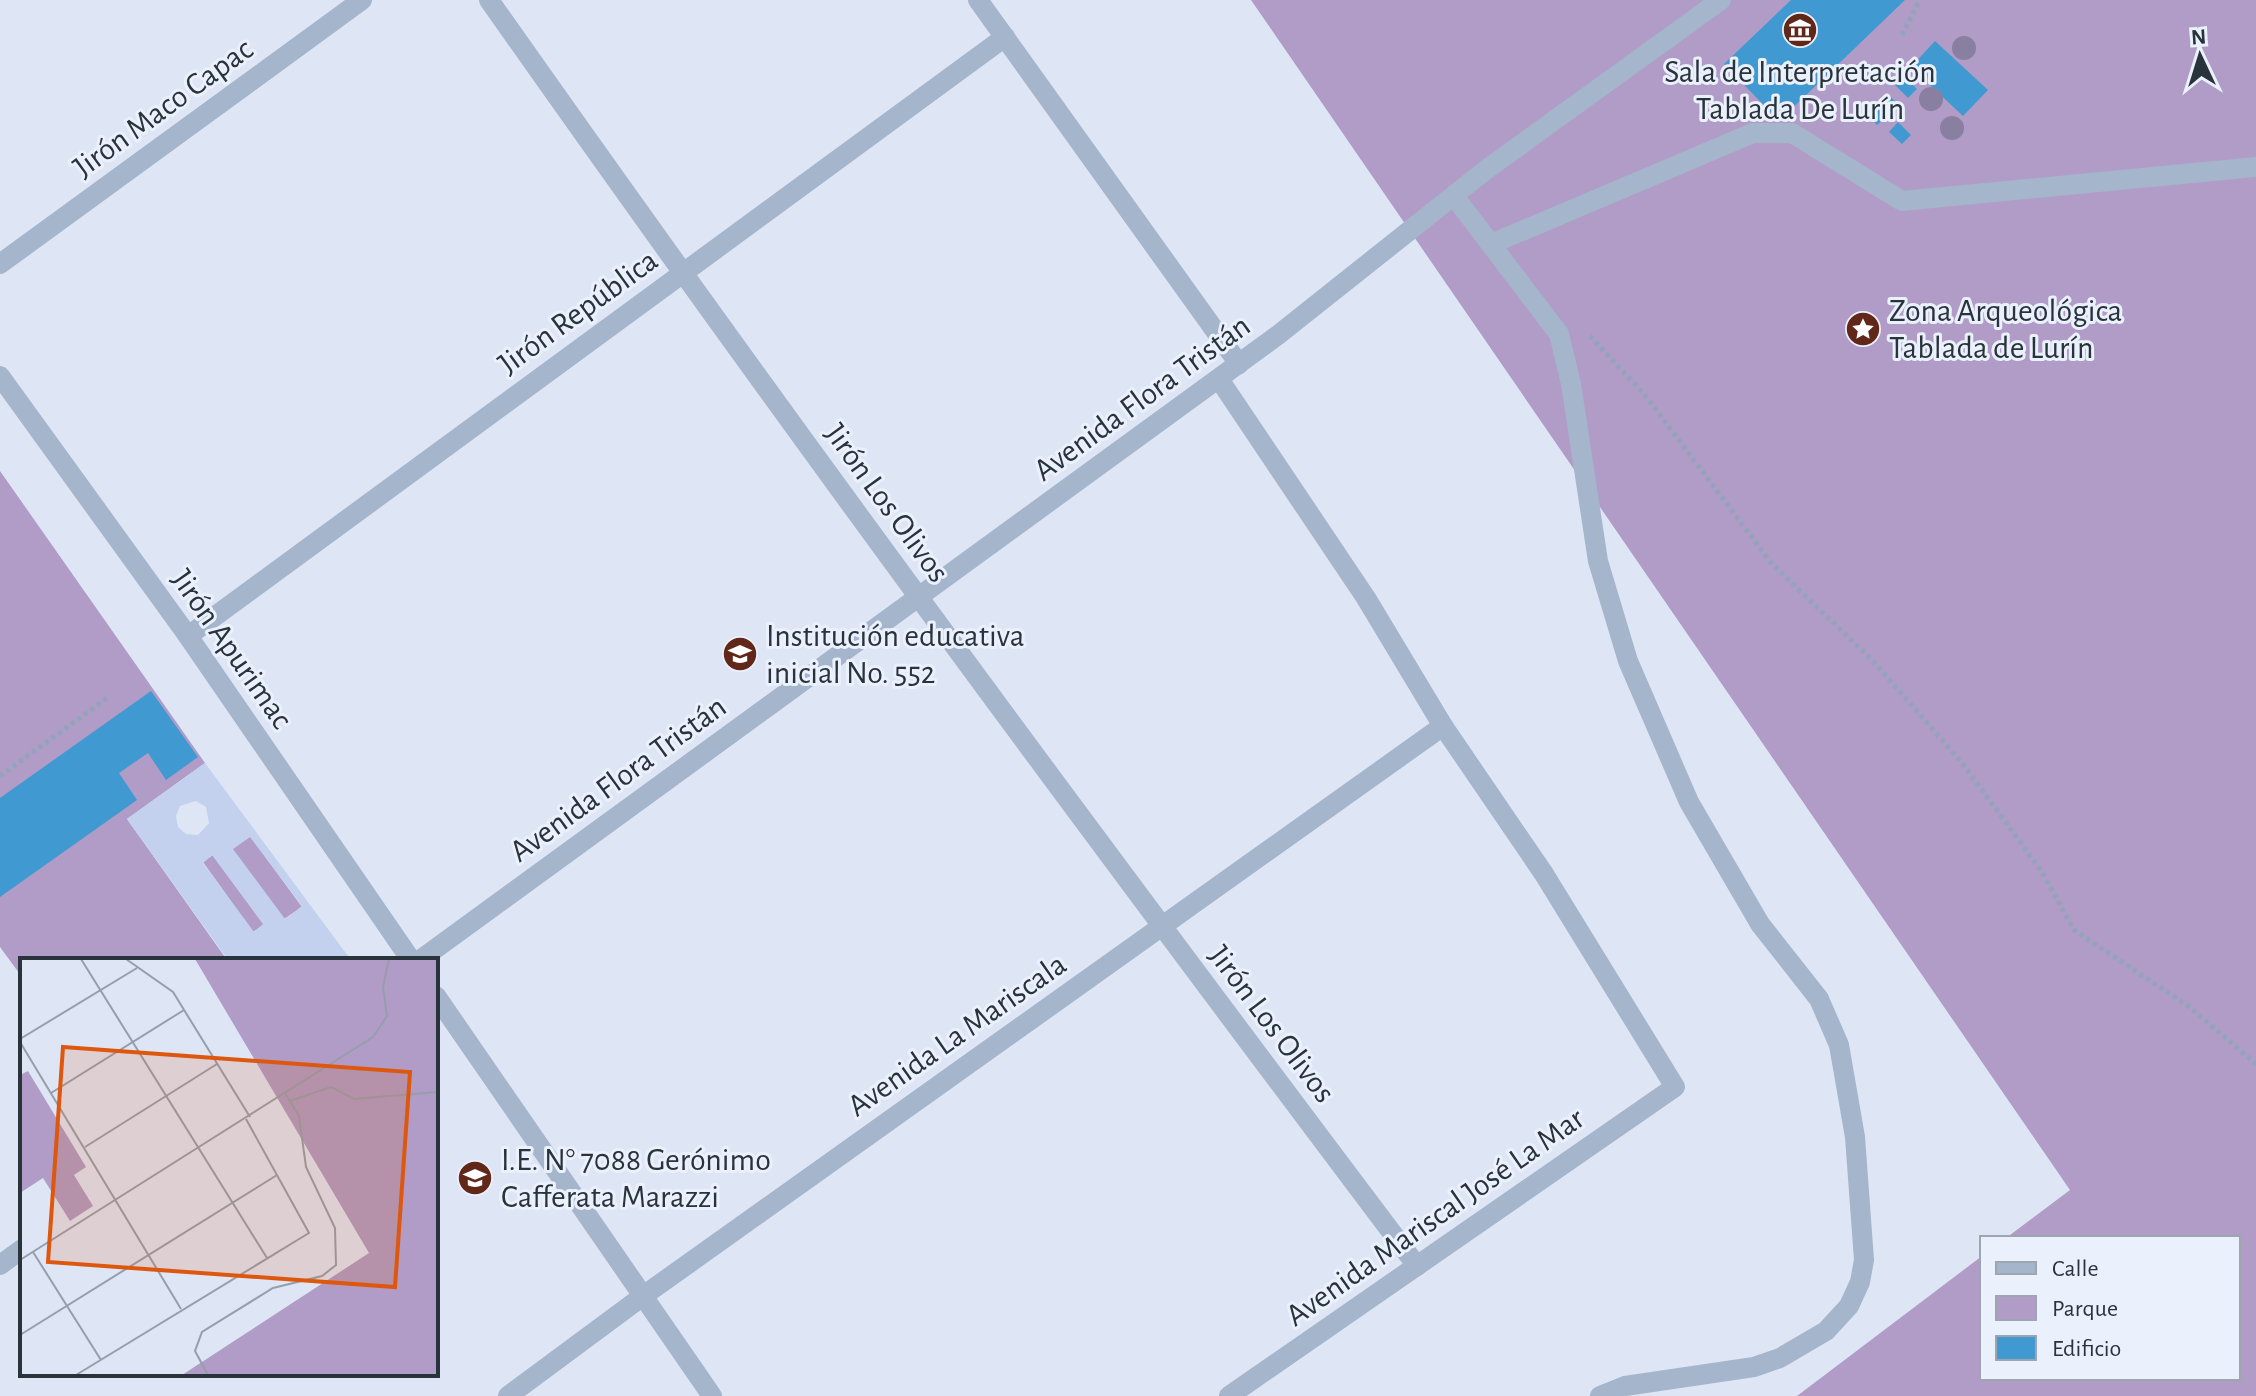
<svg xmlns="http://www.w3.org/2000/svg" width="2256" height="1396" viewBox="0 0 2256 1396" font-family="'Alegreya Sans',sans-serif">
<rect width="100%" height="100%" fill="#dee6f5"/>
<!-- green -->
<g fill="#b09cc6">
<polygon points="1251,0 2256,0 2256,1396 1797,1396 1982,1256 1982,1378 2238,1378 2238,1238 2006,1238 2070,1190"/>
<polygon points="0,471 205,763 127,819 227,960 22,960 22,977 0,947"/>
<polygon points="250,836 302,907 284,919 232,849"/>
<polygon points="213,855 264,925 253,932 203,862"/>
</g>
<!-- plaza -->
<path fill="#c4d1ee" fill-rule="evenodd" d="M205 763 348 956 343 960H228L127 819ZM196 801 206 807 209 823 198 835 186 834 178 827 176 816 180 806ZM250 837 302 906 285 919 233 849ZM212 855 263 924 254 932 203 863Z"/>
<!-- building -->
<g fill="#409ad1">
<polygon points="1791,0 1905,0 1779,121 1724,64"/>
<polygon points="1935,41 1988,90 1963,116 1911,67"/>
<polygon points="1904,76 1917,89 1908,98 1895,85"/>
<polygon points="1889,95 1899,106 1877,125 1867,114"/>
<polygon points="1898,122 1911,135 1902,144 1889,132"/>
<polygon points="151,691 198,757 166,780 148,753 119,773 137,800 0,897 0,798"/>
</g>
<g fill="none" stroke-linecap="round" stroke-linejoin="round">
<!-- path -->
<g stroke="#92a4bb" stroke-width="5" stroke-dasharray="4 4" stroke-linecap="butt">
<polyline points="1902,35 1920,0"/>
<polyline points="1590,336 1644,394 1772,564 1872,660 1963,764 2042,872 2074,930 2188,1006 2256,1064"/>
<polyline points="0,776 110,696"/>
</g>
<!-- minor -->
<g stroke="#a5b5cc" stroke-width="20">
<path d="M489 0C790 428 1102 848 1417 1266"/>
<polyline points="978,0 1239,364"/>
<polyline points="1454,196 1559,334 1571,384 1598,561 1628,661 1689,802 1760,924 1819,999 1839,1045 1855,1137 1864,1260 1860,1282 1849,1306 1826,1331 1780,1358 1754,1367 1625,1386 1600,1396"/>
<polyline points="1491,244 1753,133 1792,133 1902,201 2256,167"/>
<polyline points="0,264 362,0"/>
<polyline points="0,376 188,636 411,960"/>
<polyline points="1219,379 1366,598 1443,726 1544,874 1675,1087 1229,1396"/>
<polyline points="188,636 1005,37"/>
<polyline points="420,960 1278,335 1487,169 1721,0"/>
<polyline points="436,996 712,1396"/>
<polyline points="0,1265 22,1249"/>
<polyline points="508,1396 643,1296 1443,726"/>
</g>
</g>
<!-- trees -->
<g fill="#897fa1">
<circle cx="1964" cy="48" r="12"/>
<circle cx="1931" cy="99" r="12"/>
<circle cx="1952" cy="128" r="12"/>
</g>
<!-- icons -->
<defs>
<g id="museum-disc" transform="scale(1.8)"><circle r="9.5" fill="#61281a" stroke="#ebf1fc"/><path d="M0-6L6-3V-2H-6V-3ZM-5-1h2V3h-2ZM-1-1h2V3h-2ZM3-1h2V3H3ZM-6 4H6V6H-6Z" fill="#fff"/></g>
<g id="sight-disc" transform="scale(1.8)"><circle r="9.5" fill="#61281a" stroke="#ebf1fc"/><path d="M0-6L1.8-2.2L6-1.7L2.9 1.2L3.7 5.4L0 3.3L-3.7 5.4L-2.9 1.2L-6-1.7L-1.8-2.2Z" fill="#fff"/></g>
<g id="school-disc" transform="scale(1.8)"><circle r="9.5" fill="#61281a" stroke="#ebf1fc"/><path d="M0-5L7-2L0 1L-7-2ZM-4 1L0 2.5L4 1V4Q0 6-4 4Z" fill="#fff"/></g>
</defs>
<g fill-rule="evenodd">
<use href="#museum-disc" x="1800" y="30"/>
<use href="#sight-disc" x="1863" y="329"/>
<use href="#school-disc" x="740" y="654"/>
<use href="#school-disc" x="475" y="1178"/>
</g>
<g text-anchor="middle" dominant-baseline="central" stroke-width="6" stroke-linejoin="round" paint-order="stroke">
<!-- poi labels -->
<g font-size="32" fill="#29333b" stroke="#ebf1fc" text-anchor="start">
<text x="1800" y="72" text-anchor="middle">Sala de Interpretación<tspan x="1800" dy="37">Tablada De Lurín</tspan></text>
<text x="1889" y="311">Zona Arqueológica<tspan x="1889" dy="37">Tablada de Lurín</tspan></text>
<text x="766" y="636">Institución educativa<tspan x="766" dy="37">inicial No. 552</tspan></text>
<text x="501" y="1160">I.E. N° 7088 Gerónimo<tspan x="501" dy="37">Cafferata Marazzi</tspan></text>
</g>
<!-- street labels -->
<g font-size="32" fill="#29333b" stroke="#ebf1fc">
<text transform="translate(163 108) rotate(-36)">Jirón Maco Capac</text>
<text transform="translate(578 312) rotate(-36)">Jirón República</text>
<text transform="translate(1142 398) rotate(-36)">Avenida Flora Tristán</text>
<text transform="translate(887 503) rotate(54)">Jirón Los Olivos</text>
<text transform="translate(232 649) rotate(55)">Jirón Apurimac</text>
<text transform="translate(618 779) rotate(-36)">Avenida Flora Tristán</text>
<text transform="translate(1272 1024) rotate(53)">Jirón Los Olivos</text>
<text transform="translate(957 1035) rotate(-35)">Avenida La Mariscala</text>
<text transform="translate(1435 1217) rotate(-35)">Avenida Mariscal José La Mar</text>
</g>
</g>
<!-- overview -->
<g transform="translate(20 958)">
<rect width="418" height="418" fill="#dee6f5"/>
<path d="M175 1H418V417H162L349 295ZM8 113 66 209 54 217 73 248 50 263 23 220 0 235V117Z" fill="#b09cc6"/>
<path fill="none" stroke="#969eab" stroke-width="2" d="M61 1 247 300M106 1 153 34 230 159M0 81 117 10M0 84 161 351M31 135 164 52M270 143 311 129 334 141 418 134M65 189 197 106M13 294 81 402M0 302 353 79 367 58 363 29 369 1M0 377 257 217M56 417 289 275 226 161M188 417 175 393 182 374 253 330 302 318 316 307 315 270 286 209 279 158 265 135"/>
<path fill="#de570e" fill-opacity="0.15" stroke="#de570e" stroke-width="4" d="M43 89 390 114 375 329 28 304Z"/>
<rect width="418" height="418" fill="none" stroke="#29333b" stroke-width="4"/>
</g>
<!-- legend -->
<rect x="1980" y="1236" width="260" height="144" fill="#ebf1fc" stroke="#9da5af" stroke-width="2"/>
<rect x="1996" y="1262" width="40" height="12" fill="#a5b5cc" stroke="#9da5af" stroke-width="2"/>
<text x="2052" y="1276" font-size="24" fill="#29333b">Calle</text>
<rect x="1996" y="1296" width="40" height="24" fill="#b09cc6" stroke="#9da5af" stroke-width="2"/>
<text x="2052" y="1316" font-size="24" fill="#29333b">Parque</text>
<rect x="1996" y="1336" width="40" height="24" fill="#409ad1" stroke="#9da5af" stroke-width="2"/>
<text x="2052" y="1356" font-size="24" fill="#29333b">Edificio</text>
<!-- north arrow -->
<g transform="translate(2200 56) rotate(356)" stroke="#ebf1fc" stroke-width="6" paint-order="stroke">
<path d="M0-6L14 30L0 20L-14 30Z" fill="#29333b"/>
<text y="-12" font-size="22" font-weight="bold" text-anchor="middle" fill="#29333b">N</text>
</g>
</svg>
